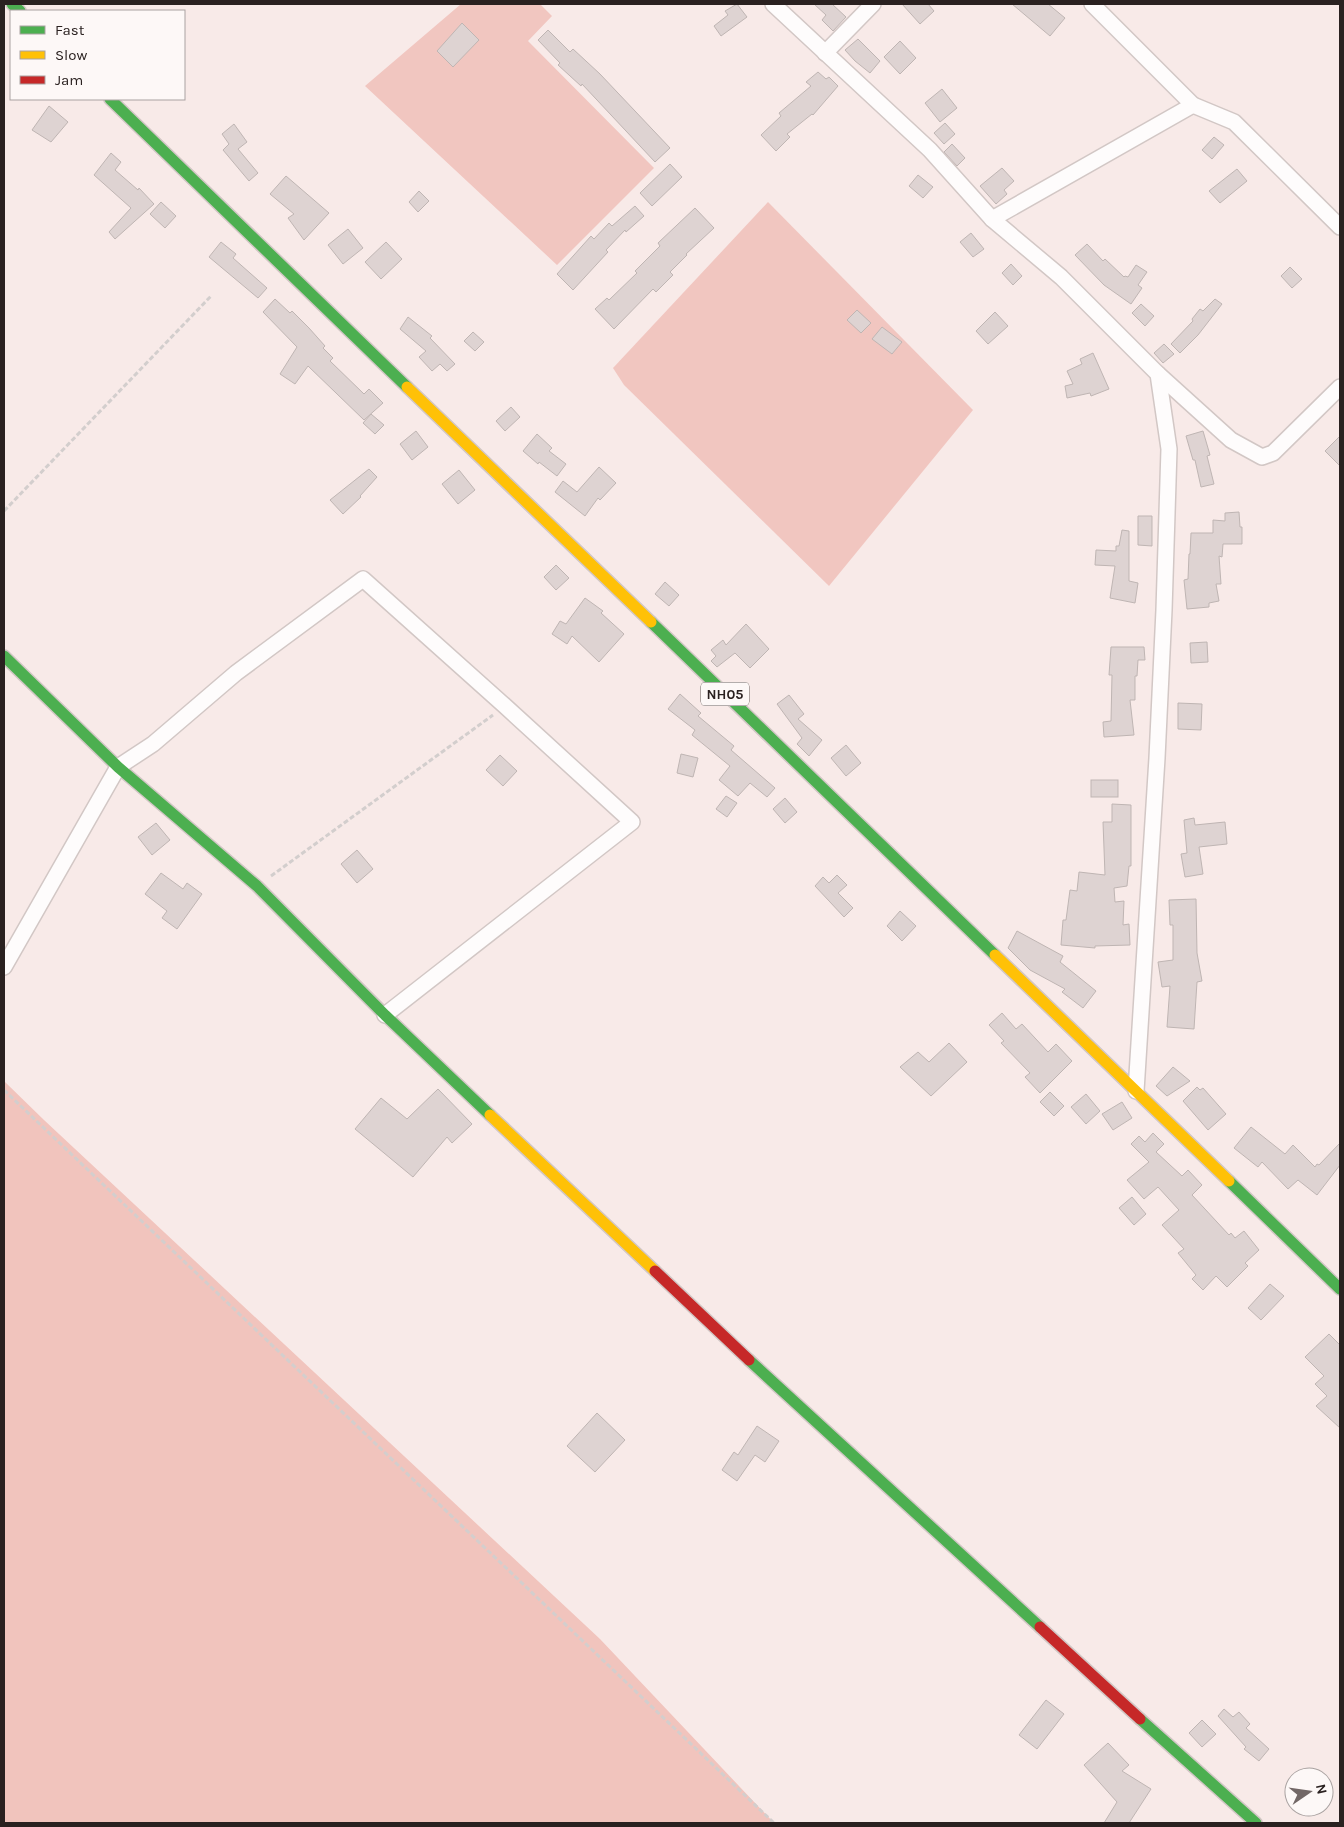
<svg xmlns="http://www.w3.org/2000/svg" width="1344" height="1827" viewBox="0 0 1344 1827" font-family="Karla,sans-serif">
<rect width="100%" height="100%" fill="#f8eae8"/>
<!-- green -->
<g fill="#f1c6c0">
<polygon points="461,4 540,4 552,16 528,41 654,168 557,265 365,86"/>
<polygon points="768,202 973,410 829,586 624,385 613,368"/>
</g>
<!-- forest -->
<polygon fill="#f1c4bd" points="4,1081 44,1120 600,1639 774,1823 4,1823"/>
<!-- building -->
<g fill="#ded3d2" stroke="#bfb5b3">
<polygon points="737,4 747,17 721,36 714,26 728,15 725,11"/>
<polygon points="814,4 832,4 846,17 833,31 822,20 826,15"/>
<polygon points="902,4 928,4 934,11 920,24"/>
<polygon points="1012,4 1048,4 1065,18 1050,36"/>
<polygon points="462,23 479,40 453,67 437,51"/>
<polygon points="548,30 570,52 573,49 600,74 670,148 655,162 582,84 581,86 558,65 560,63 538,40"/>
<polygon points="858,39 880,61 870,73 855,61 845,50"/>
<polygon points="900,41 916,58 900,74 884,57"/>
<polygon points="818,72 826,79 829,77 838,86 813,115 812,114 787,134 790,137 776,151 761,135 781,116 779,113 811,86 806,82"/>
<polygon points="942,89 957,108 940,122 925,103"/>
<polygon points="49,106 68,122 51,142 32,130"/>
<polygon points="945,123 955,134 944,144 934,133"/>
<polygon points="234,124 247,142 238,149 258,173 249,181 223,150 229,144 222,134"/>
<polygon points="1214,137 1224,145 1212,159 1202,150"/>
<polygon points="952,144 965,158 957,166 944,152"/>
<polygon points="111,153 121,162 115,170 138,190 139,188 154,204 115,239 109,232 131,208 94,175"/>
<polygon points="670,164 682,177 652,206 640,193"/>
<polygon points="1002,168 1014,181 1004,190 1007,194 996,204 980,186"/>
<polygon points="1237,169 1247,181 1220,203 1209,191"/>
<polygon points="918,175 933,187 923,198 909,186"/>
<polygon points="286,176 329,213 304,240 288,218 294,214 270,194"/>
<polygon points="419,191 429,201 418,212 409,202"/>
<polygon points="161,202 176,216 165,228 150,214"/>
<polygon points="635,206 644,216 626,232 625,230 606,250 608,252 573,290 557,274 591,236 594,239 609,223 612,226"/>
<polygon points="695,208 714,228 686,254 687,255 670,272 673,275 656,292 653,289 614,329 595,309 607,298 609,300 637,273 635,271 660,246 658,243"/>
<polygon points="348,229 363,248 343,264 328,245"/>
<polygon points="971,233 984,249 973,257 960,242"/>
<polygon points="221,242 236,254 233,258 267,288 258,298 209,257"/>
<polygon points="386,242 402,259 381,279 365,262"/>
<polygon points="1087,244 1103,261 1105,259 1124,277 1125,276 1128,277 1136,265 1147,272 1138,285 1142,288 1131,304 1104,285 1075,255"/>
<polygon points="1011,264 1022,276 1013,285 1002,273"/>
<polygon points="1290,267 1302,279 1292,288 1281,276"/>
<polygon points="275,299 290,313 292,311 309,328 325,346 323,348 333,358 330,361 364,394 369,389 383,403 364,420 308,366 295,384 280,374 297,347 263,312"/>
<polygon points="1215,299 1222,304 1198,335 1180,353 1171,344 1193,321 1192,319 1200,309 1203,311"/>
<polygon points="1141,304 1154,316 1145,326 1132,313"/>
<polygon points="857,310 871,323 861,333 847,320"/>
<polygon points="995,312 1008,326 988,344 976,331"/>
<polygon points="408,317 432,336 430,338 455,364 447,371 440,364 432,371 419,357 426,351 400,329"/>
<polygon points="882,327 902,342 892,354 872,339"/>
<polygon points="473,332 484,342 475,351 464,341"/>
<polygon points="1164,344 1174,354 1163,363 1154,353"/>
<polygon points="1093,353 1109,389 1091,396 1090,393 1067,398 1065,386 1073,384 1067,371 1082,364 1080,359"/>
<polygon points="511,407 520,417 505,431 496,421"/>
<polygon points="371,414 384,425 375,434 363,423"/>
<polygon points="416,431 428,447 412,460 400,444"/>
<polygon points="1203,431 1210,455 1207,456 1214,484 1201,487 1195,460 1193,460 1186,436"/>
<polygon points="537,434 552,448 549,451 566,464 557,476 539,462 538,464 523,451"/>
<polygon points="1340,436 1340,466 1325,451"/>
<polygon points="599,467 616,483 600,500 598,498 585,516 555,492 563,481 577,492"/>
<polygon points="369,469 377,477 360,496 361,497 343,514 330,500"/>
<polygon points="459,470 475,490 458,504 442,484"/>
<polygon points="1239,512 1240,527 1242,527 1242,544 1223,544 1222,557 1219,556 1221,584 1216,584 1219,601 1209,603 1209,607 1187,609 1184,580 1188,579 1189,554 1190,554 1191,533 1213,533 1213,520 1225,521 1225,513"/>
<polygon points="1138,516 1152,516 1152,546 1138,545"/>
<polygon points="1122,530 1129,531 1129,581 1138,583 1135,603 1110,598 1115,566 1095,565 1096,550 1116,551 1116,546 1119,546"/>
<polygon points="556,565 569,578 556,590 544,577"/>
<polygon points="665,582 679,595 669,606 655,594"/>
<polygon points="585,598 603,611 601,613 624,634 599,662 572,636 567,644 552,634 560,621 566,624"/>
<polygon points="746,624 769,649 750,668 735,653 717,667 711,661 716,656 711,650 723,640 726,645"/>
<polygon points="1207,642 1208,662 1191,663 1190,643"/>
<polygon points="1111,647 1144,647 1145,660 1138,660 1137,676 1135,676 1135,700 1130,700 1134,735 1104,737 1103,722 1111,721 1112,675 1109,675"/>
<polygon points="680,694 701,713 698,716 734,746 731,750 775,788 767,797 750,783 738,796 719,780 730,766 692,735 695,730 668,709"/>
<polygon points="789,695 804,714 798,719 822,740 809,756 797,744 802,738 777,704"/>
<polygon points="1178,703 1202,704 1201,730 1178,729"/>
<polygon points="846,745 861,763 846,776 831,758"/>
<polygon points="681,754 698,758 693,777 677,773"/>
<polygon points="500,755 517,771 503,786 486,770"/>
<rect x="1091" y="780" width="27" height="17"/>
<polygon points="726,796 737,803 727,817 716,809"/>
<polygon points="785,798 797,812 785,823 773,809"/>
<polygon points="1112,804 1131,805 1131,866 1129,866 1127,886 1114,888 1115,902 1124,901 1123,925 1129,924 1130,945 1095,946 1095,948 1061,945 1063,920 1066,920 1070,890 1077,891 1079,872 1105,875 1103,822 1112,822"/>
<polygon points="1194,818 1195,825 1225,822 1227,844 1199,847 1203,874 1185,877 1181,854 1187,853 1184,820"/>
<polygon points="156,823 170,840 152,855 138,837"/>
<polygon points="357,850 373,869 357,883 341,864"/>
<polygon points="161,873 183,889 187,883 202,894 177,929 162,918 167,911 145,894"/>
<polygon points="837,875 847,885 838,893 853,908 844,917 815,886 823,877 829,883"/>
<polygon points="1196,899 1197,953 1202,981 1197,982 1194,1029 1167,1027 1170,986 1162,987 1158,962 1173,960 1173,925 1170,925 1169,900"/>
<polygon points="900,911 916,926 902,941 887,926"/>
<polygon points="1017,931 1063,956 1060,962 1096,991 1083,1008 1062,992 1065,989 1030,970 1008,948"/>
<polygon points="1002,1013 1016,1029 1022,1024 1048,1052 1056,1044 1072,1061 1040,1093 1025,1077 1030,1073 1001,1043 1004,1041 989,1025"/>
<polygon points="949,1043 967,1062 931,1096 900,1067 918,1052 929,1062"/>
<polygon points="1173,1067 1190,1081 1167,1096 1156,1086"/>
<polygon points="1197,1087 1200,1090 1203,1088 1226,1114 1208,1130 1183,1101"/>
<polygon points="438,1089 472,1124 452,1143 447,1137 413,1177 355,1129 381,1098 407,1119"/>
<polygon points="1050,1092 1064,1106 1054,1116 1040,1102"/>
<polygon points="1086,1094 1100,1111 1086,1124 1071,1107"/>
<polygon points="1122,1102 1132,1118 1113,1130 1102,1114"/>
<polygon points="1251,1127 1285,1154 1293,1145 1315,1167 1317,1164 1319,1165 1340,1143 1340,1165 1317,1195 1298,1180 1288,1189 1262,1162 1258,1167 1234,1148"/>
<polygon points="1153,1133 1164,1144 1156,1152 1182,1176 1188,1170 1202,1185 1192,1195 1229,1235 1231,1233 1235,1238 1244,1231 1259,1250 1245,1263 1248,1266 1227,1287 1216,1276 1203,1290 1192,1279 1196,1275 1178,1253 1184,1249 1162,1225 1179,1210 1158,1187 1144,1199 1127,1180 1149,1162 1131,1144 1139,1136 1145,1142"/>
<polygon points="1132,1197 1146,1214 1134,1225 1119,1208"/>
<polygon points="1270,1284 1284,1296 1261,1320 1248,1308"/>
<polygon points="1329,1334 1340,1345 1340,1428 1316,1406 1327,1396 1315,1384 1324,1376 1305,1357"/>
<polygon points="597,1413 625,1440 595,1472 567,1446"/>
<polygon points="757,1426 779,1441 765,1462 755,1455 737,1481 722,1470 734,1452 738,1455"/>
<polygon points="1046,1700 1064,1714 1037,1749 1019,1735"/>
<polygon points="1224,1709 1233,1717 1239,1712 1250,1724 1246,1728 1269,1749 1259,1761 1244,1749 1246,1747 1218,1716"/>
<polygon points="1202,1720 1216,1734 1202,1747 1189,1733"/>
<polygon points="1108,1743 1129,1765 1122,1771 1151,1789 1129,1823 1104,1823 1117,1802 1084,1765"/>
</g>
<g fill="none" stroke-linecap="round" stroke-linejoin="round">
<!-- street casing -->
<g stroke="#d2c7c5" stroke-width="18">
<g id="street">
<polyline points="773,4 930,150 992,219 1061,277 1158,374 1169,449 1164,610 1157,758 1136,1091"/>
<polyline points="1092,4 1193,105 1234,122 1340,227"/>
<polyline points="825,53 873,4"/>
<polyline points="992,219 1193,105"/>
<polyline points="1158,374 1231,440 1262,457 1273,453 1340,387"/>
<polyline points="4,967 118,767 153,744 236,673 363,579 505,706 632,822 385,1015"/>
</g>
</g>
<!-- fast casing -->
<g stroke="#d2c7c5" stroke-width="14">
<g id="fast">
<polyline points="12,4 20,11"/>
<polyline points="110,99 407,387"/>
<polyline points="651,622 995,955"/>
<polyline points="4,656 118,767 257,886 385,1015 490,1115"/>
<polyline points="1229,1181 1340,1289"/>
<polyline points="749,1360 1040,1627"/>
<polyline points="1140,1719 1256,1823"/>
</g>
</g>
<!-- slow casing -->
<g stroke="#d2c7c5" stroke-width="14">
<g id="slow">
<polyline points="407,387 651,622"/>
<polyline points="995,955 1229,1181"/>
<polyline points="490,1115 655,1271"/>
</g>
</g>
<!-- jam casing -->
<g stroke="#d2c7c5" stroke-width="14">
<g id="jam">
<polyline points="655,1271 749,1360"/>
<polyline points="1040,1627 1140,1719"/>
</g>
</g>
<!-- path -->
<g stroke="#d3cecd" stroke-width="3" stroke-dasharray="5 2.5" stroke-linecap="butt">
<polyline points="4,511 212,295"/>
<polyline points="271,876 493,715"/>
<polyline points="4,1090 774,1823"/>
</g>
<!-- street -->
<use href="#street" stroke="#fefcfc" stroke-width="15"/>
<!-- fast -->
<use href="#fast" stroke="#4caf50" stroke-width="11"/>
<!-- slow -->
<use href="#slow" stroke="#ffc107" stroke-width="11"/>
<!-- jam -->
<use href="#jam" stroke="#c62828" stroke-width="11"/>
</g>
<g text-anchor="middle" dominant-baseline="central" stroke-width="4.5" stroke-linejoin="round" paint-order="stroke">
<!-- shield labels -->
<rect fill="#fdf8f7" stroke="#696260" stroke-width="1" x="701" y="682.5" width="48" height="23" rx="4"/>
<g font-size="14" font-weight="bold" fill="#2a2120">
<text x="725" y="694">NH05</text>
</g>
</g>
<!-- border -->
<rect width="1344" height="1827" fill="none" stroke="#2a2120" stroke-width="10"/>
<!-- legend -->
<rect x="10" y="10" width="175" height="90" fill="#fdf8f7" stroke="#a9a2a1"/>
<rect x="20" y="26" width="25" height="8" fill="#4caf50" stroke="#a9a2a1"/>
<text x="55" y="35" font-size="15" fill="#2a2120">Fast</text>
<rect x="20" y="51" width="25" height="8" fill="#ffc107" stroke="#a9a2a1"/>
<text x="55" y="60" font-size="15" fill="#2a2120">Slow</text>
<rect x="20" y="76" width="25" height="8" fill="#c62828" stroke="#a9a2a1"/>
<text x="55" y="85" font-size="15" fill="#2a2120">Jam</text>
<!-- north arrow -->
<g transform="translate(1309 1792) rotate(77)"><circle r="24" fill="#fdf8f7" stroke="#a9a2a1"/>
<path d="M0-4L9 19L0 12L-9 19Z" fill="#726766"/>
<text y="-8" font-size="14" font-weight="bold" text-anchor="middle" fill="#2a2120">N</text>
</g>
</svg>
